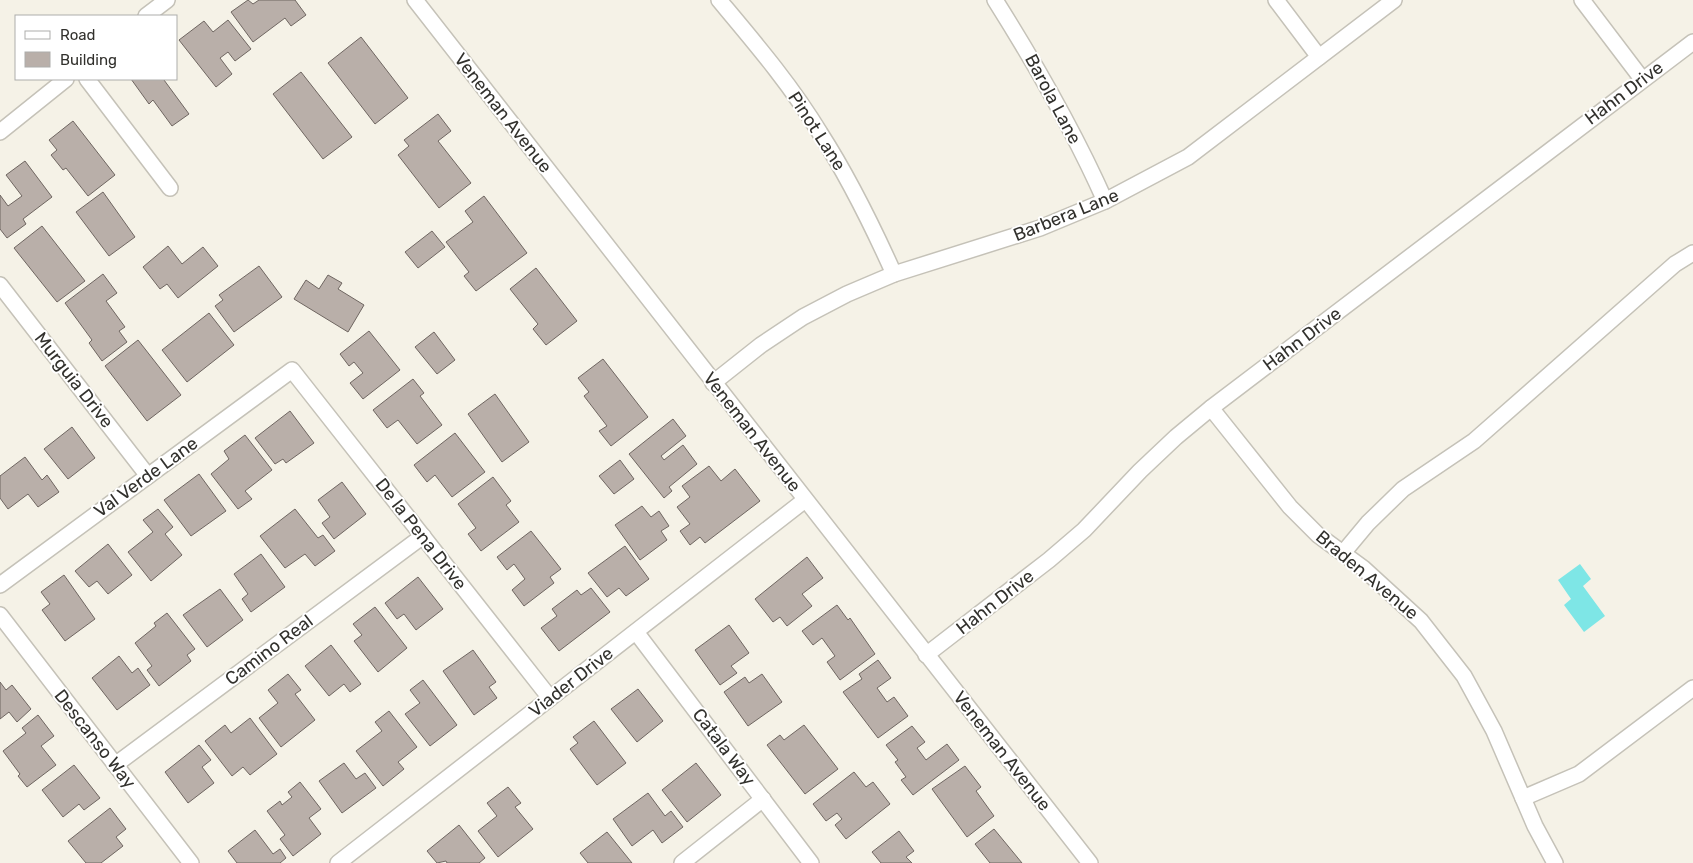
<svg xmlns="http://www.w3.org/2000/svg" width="1693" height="863" viewBox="0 0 1693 863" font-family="Rubik,sans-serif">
<rect width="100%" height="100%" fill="#f5f2e7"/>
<!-- water -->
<polygon fill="#7ee6e6" points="1580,564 1591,579 1583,586 1605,616 1584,632 1564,605 1571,599 1558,580"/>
<!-- building -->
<g fill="#b9afa9" stroke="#6f6661">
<polygon points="248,0 253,4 259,0 295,0 306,15 291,26 285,18 253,42 231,12"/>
<polygon points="228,20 251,49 235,61 228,52 220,58 232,74 216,87 179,40 204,21 213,32"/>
<polygon points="361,37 408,98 375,124 328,63"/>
<polygon points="301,72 352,137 323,159 273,94"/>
<polygon points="131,79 166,79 164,80 189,114 172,126 153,100 149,104"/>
<polygon points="438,114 451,131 438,141 471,183 439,208 398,155 409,146 404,140"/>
<polygon points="73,121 115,175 88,196 66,168 63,170 51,155 57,150 49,140"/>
<polygon points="25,161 52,197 23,219 26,224 7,238 0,229 0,195 8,206 22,196 6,175"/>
<polygon points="103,192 135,237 109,256 76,212"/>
<polygon points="484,196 527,253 476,291 464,276 469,272 446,242 473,222 465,211"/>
<polygon points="42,226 85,281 57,302 14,248"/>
<polygon points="432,231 445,247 418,268 405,252"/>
<polygon points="168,246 182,264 203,247 218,266 178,298 167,284 160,289 143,267"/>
<polygon points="259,266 282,297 234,332 215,306 223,300 219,295"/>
<polygon points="536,268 577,321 546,345 533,329 538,324 510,289"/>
<polygon points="103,274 117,293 106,301 125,327 119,331 127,342 102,361 89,343 92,340 65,303"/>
<polygon points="328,275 342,283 338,289 364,305 348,332 294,299 306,280 319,289"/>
<polygon points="209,313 234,345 187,382 162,350"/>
<polygon points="369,331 400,370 363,399 350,383 363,373 354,362 349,366 340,354"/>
<polygon points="434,332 455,360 437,374 415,347"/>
<polygon points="138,340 181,395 147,421 105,366"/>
<polygon points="603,359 648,417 611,446 599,431 607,426 584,396 589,392 578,378"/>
<polygon points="413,379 424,393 420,396 442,425 417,444 398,420 387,428 373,410"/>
<polygon points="495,394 529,442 502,462 468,414"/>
<polygon points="290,411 314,443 286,463 283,459 275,464 255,438"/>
<polygon points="673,419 686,436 661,456 664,460 683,445 697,464 669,487 672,491 664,498 629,454"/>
<polygon points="72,427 95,458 68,479 44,449"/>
<polygon points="455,433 485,472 452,497 435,475 427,482 414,465"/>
<polygon points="245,435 272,470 245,491 252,499 238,509 211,474 229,459 224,451"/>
<polygon points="25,457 42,480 47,475 59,492 38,507 28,494 8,509 0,498 0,476"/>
<polygon points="620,460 634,479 614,494 599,476"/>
<polygon points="709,466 721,481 735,469 760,501 705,543 700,537 690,545 680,531 690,524 677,507 690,497 682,486"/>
<polygon points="199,474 226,511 191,536 164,500"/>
<polygon points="493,477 511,501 506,505 519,522 481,551 468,534 476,528 458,504"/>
<polygon points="342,482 366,514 334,539 322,523 330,517 318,500"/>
<polygon points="642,506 651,517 659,511 669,526 661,531 667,540 640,560 615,525"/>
<polygon points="158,509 173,527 165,534 182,555 151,581 128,552 153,532 143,520"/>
<polygon points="295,509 318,538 323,535 335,551 315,566 305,554 285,568 260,536"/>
<polygon points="531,531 561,569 550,577 554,583 524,606 512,590 525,579 514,564 507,570 497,557"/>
<polygon points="108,544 132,575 108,594 97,581 89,587 75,571"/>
<polygon points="625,546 649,579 626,596 619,588 607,597 588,573"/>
<polygon points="261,554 285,587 251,612 242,599 248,594 234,574"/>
<polygon points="807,557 823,578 802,594 812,606 787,626 780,617 773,622 755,599"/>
<polygon points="64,575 95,619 65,641 42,610 50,604 41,592"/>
<polygon points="418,577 443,609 416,630 404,614 397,619 385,603"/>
<polygon points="591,588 610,612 559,651 541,628 557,616 552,609 577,590 581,595"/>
<polygon points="220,589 243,620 207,647 183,615"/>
<polygon points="837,605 848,620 850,618 875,654 840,680 827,662 835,656 822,638 813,645 802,631"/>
<polygon points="375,607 407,648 378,672 354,641 362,635 353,624"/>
<polygon points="167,613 195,649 187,655 191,661 159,686 147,670 152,666 135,643 156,626 154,623"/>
<polygon points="729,625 749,653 731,666 737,673 720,685 695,650"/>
<polygon points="331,645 361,684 350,692 344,684 329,696 305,666"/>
<polygon points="473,650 496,682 489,687 497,698 474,715 443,671"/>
<polygon points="119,656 132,673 138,668 150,685 117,710 92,678"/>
<polygon points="878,660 891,678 877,688 887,702 894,697 908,716 878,738 843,692 862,679 859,674"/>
<polygon points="288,674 301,690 295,694 315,720 281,747 259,718 278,703 268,690"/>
<polygon points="762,674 782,702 748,726 724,692 745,677 749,683"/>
<polygon points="423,680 457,725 430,746 405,714 420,703 410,690"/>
<polygon points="0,682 6,690 12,685 31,709 17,722 9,712 0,719"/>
<polygon points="638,689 663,721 637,742 611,709"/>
<polygon points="389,711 417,747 398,762 404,769 383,786 356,751 382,731 375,722"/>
<polygon points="38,715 54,736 41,746 56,765 27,787 18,776 20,774 3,751 26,733 22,728"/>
<polygon points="250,718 277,754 250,775 243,767 232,776 205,741 225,725 231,733"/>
<polygon points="594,721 626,763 597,785 570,749 578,743 573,737"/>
<polygon points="804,725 838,769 805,794 767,745 780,735 784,740"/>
<polygon points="912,726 925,742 917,748 926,760 947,744 959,760 913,795 901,780 906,777 895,762 898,760 886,745"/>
<polygon points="199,745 211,760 202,767 214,783 188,803 165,772"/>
<polygon points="344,763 356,779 365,773 376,788 342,813 319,781"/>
<polygon points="696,763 721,795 687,822 662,790"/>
<polygon points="74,765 100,798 84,810 79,804 63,817 42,790"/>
<polygon points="965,766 981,787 976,791 994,816 967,837 932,789"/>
<polygon points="854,772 866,787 873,782 890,804 846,839 835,825 842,819 837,813 826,821 813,804"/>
<polygon points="300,782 321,809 309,818 321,834 293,856 280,839 285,835 267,811 280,801 282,805 292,797 288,792"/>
<polygon points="508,787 521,803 515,807 533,829 498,857 478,831 497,816 487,803"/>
<polygon points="648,793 665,816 671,811 683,827 662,843 653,830 632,846 613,819"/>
<polygon points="110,808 126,829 116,837 123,846 101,863 86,863 68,841"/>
<polygon points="459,825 485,858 479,863 447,863 446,861 437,863 427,851"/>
<polygon points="994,829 1022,863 990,863 975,844"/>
<polygon points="255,830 273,854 280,849 286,858 280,863 237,863 228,851"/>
<polygon points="899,831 914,851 906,857 912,863 881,863 872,852"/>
<polygon points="607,832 632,863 588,863 580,853"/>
</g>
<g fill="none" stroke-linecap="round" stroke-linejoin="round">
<!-- minor casing -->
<g stroke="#c5c2b8" stroke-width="18">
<g id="minor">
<polyline points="415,0 1090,863"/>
<path d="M719 0C755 43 791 85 820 133 849 178 872 225 894 274"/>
<path d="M995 0C1036 65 1074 131 1105 201"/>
<polyline points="1276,0 1319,57"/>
<polyline points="1582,0 1642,79"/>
<polyline points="146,16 167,0"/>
<polyline points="87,79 170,188"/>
<polyline points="0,132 66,79"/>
<polyline points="0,285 148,476"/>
<polyline points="713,383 761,345 803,317 847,294 894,274 1040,228 1105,201 1188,157 1394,0"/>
<polyline points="1211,408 1290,507 1318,535 1363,568 1421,621 1464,676 1494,731 1535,826 1555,863"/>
<polyline points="1343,553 1368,523 1403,489 1474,441 1675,264 1693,253"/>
<polyline points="0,585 292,370 550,698"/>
<polyline points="0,615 191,863"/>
<polyline points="636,632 811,863"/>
<polyline points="926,655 1049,560 1084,530 1140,471 1176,437 1211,408 1693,42"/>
<polyline points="115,765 423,536"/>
<polyline points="1523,798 1579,774 1693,688"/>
<polyline points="338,863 805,500"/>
<polyline points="682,863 763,799"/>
</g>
</g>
<!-- minor -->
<use href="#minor" stroke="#fff" stroke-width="15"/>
</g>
<g text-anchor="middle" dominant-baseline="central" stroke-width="4" stroke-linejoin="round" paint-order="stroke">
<!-- street labels -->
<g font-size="18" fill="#32312d" stroke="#fff">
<text transform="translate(1624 93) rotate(-37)">Hahn Drive</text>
<text transform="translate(1053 99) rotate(62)">Barola Lane</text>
<text transform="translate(503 113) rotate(52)">Veneman Avenue</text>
<text transform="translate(817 131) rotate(57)">Pinot Lane</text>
<text transform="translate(1066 215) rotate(-22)">Barbera Lane</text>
<text transform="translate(1302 339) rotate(-37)">Hahn Drive</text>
<text transform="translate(74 380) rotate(52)">Murguia Drive</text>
<text transform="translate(752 432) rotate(52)">Veneman Avenue</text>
<text transform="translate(146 477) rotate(-36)">Val Verde Lane</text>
<text transform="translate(421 534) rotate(52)">De la Pena Drive</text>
<text transform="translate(1367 575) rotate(40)">Braden Avenue</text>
<text transform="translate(995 602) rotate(-38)">Hahn Drive</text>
<text transform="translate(269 650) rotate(-37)">Camino Real</text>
<text transform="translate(571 682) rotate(-38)">Viader Drive</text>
<text transform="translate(95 739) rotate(52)">Descanso Way</text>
<text transform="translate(724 747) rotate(53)">Catala Way</text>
<text transform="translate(1002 751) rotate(52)">Veneman Avenue</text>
</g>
</g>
<!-- legend -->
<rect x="15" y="15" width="162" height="65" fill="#ffffff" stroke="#adadab"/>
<rect x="25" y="31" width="25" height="8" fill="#ffffff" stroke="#adadab"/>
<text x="60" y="40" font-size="15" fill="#32312d">Road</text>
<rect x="25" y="52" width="25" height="15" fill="#b9afa9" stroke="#adadab"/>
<text x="60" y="65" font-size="15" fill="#32312d">Building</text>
</svg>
